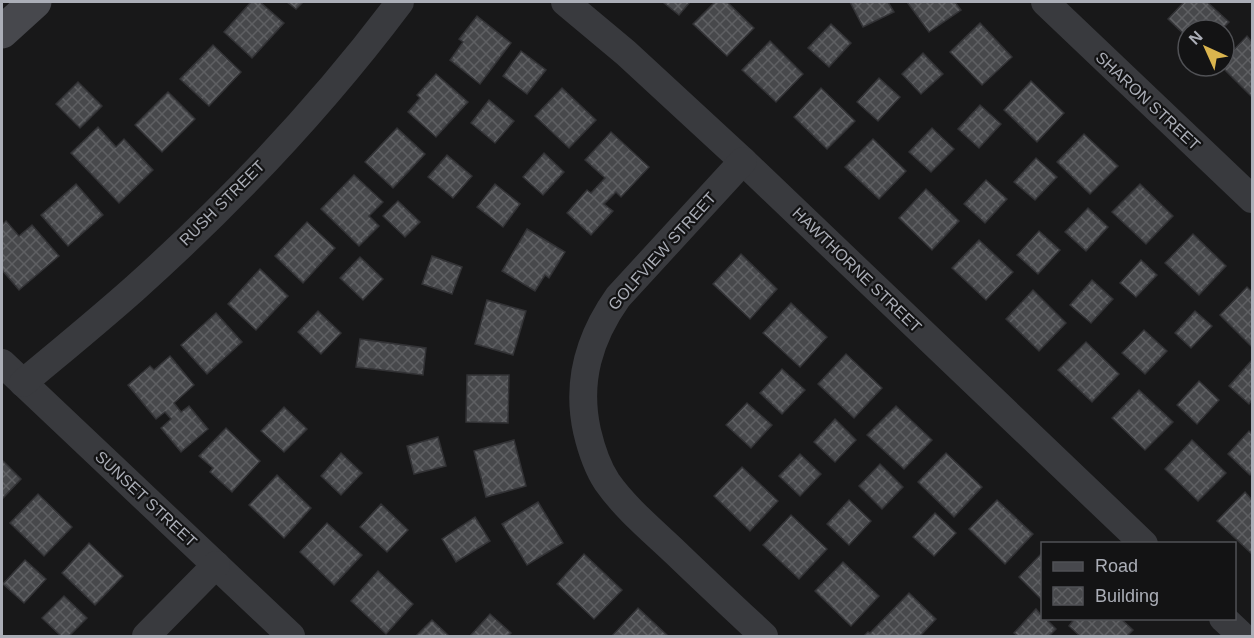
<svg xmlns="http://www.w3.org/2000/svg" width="1254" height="638" viewBox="0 0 1254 638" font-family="Helvetica,sans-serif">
<defs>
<pattern id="building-cross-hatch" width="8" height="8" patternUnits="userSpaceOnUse" patternTransform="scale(1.5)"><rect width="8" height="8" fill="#47484b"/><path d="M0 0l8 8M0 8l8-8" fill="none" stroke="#5f6063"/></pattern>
</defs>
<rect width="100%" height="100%" fill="#181819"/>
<!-- building -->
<g fill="url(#building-cross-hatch)" stroke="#323235" stroke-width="1.5">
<polygon points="251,2 260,2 284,23 252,58 224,32"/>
<polygon points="287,2 303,2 296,9"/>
<polygon points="665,2 690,2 679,15 664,3"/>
<polygon points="715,2 727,2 754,28 727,56 693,24"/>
<polygon points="850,2 888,2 894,12 863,27"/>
<polygon points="907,2 955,2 961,10 929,32"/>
<polygon points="1184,2 1207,2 1229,22 1221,30 1188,30 1188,38 1168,19"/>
<polygon points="477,16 511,43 480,84 450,60 463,42 459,39"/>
<polygon points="980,23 1012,57 982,85 950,52"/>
<polygon points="831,24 851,43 829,67 808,48"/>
<polygon points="1247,36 1252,42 1252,97 1221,66 1224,66 1224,60"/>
<polygon points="770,41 803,74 776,102 742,70"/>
<polygon points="213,45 241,72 209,106 180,79"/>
<polygon points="521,51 546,70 527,94 503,76"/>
<polygon points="923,53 943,74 921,94 902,74"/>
<polygon points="436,74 468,102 436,137 408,112 420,98 417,95"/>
<polygon points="879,78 900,97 878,121 857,102"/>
<polygon points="1031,81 1064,113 1037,142 1004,110"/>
<polygon points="78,82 102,106 80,128 56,104"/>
<polygon points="562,88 596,120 569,148 535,116"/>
<polygon points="821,88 855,121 827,149 794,117"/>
<polygon points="168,92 195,119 162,152 135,125"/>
<polygon points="489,100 514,121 495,143 471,123"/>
<polygon points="980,105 1001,124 979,148 958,129"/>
<polygon points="98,127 116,147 124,139 153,170 119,203 71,153"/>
<polygon points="397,128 425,154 393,188 365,162"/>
<polygon points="932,128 954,149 931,172 909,152"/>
<polygon points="611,132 649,167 621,197 616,192 604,204 613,211 591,235 567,213 587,190 591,193 605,178 585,160"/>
<polygon points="1084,134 1118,166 1090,194 1057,162"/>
<polygon points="873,139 906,171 879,199 845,167"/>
<polygon points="544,153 564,172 543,195 523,177"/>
<polygon points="447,155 472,176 453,198 428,177"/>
<polygon points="1036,158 1057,177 1035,200 1014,182"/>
<polygon points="354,175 383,202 369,216 379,226 359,246 321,209"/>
<polygon points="986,180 1007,199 985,223 964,204"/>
<polygon points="76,184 103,215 68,246 41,215"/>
<polygon points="495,184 520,204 503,227 477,207"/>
<polygon points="1140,184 1173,216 1146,244 1112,212"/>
<polygon points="926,189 959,221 932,250 899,218"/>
<polygon points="398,201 420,222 405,237 383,216"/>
<polygon points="1088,208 1108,227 1086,251 1065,232"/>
<polygon points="6,221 19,236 32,225 59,256 19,290 2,270 2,225"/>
<polygon points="307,222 335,248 303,283 275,256"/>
<polygon points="527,229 565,252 549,278 545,275 535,291 502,271"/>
<polygon points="1039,231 1060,250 1038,274 1017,255"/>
<polygon points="1193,234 1226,266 1199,295 1165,263"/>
<polygon points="979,240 1013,272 986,300 952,268"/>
<polygon points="741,254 777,289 750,319 713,284"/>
<polygon points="432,256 462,267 452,294 422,284"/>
<polygon points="360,257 383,279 363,300 340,278"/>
<polygon points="1141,260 1157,275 1136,297 1120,283"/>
<polygon points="260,269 288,296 256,330 228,304"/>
<polygon points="1092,280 1113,299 1091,323 1070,305"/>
<polygon points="1247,287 1252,292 1252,347 1220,315"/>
<polygon points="1033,290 1066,323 1039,351 1006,319"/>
<polygon points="487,300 526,311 513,355 475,344"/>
<polygon points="791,303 827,337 800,367 763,333"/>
<polygon points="318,311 341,333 321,354 298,332"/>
<polygon points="1195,311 1212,326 1191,348 1175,333"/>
<polygon points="216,313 242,342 207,374 181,345"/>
<polygon points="1144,330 1167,351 1145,374 1122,353"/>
<polygon points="360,339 426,348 423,375 356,367"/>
<polygon points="1086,342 1119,374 1092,402 1058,370"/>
<polygon points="846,354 882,388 854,418 818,384"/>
<polygon points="170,356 194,385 174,403 181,412 189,406 208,429 181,452 161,428 171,419 165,412 156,419 128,385 150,366 154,370"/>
<polygon points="1251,361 1252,363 1252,400 1249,404 1229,386"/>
<polygon points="782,369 805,390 782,414 760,393"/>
<polygon points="467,375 509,375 508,423 466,422"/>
<polygon points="1199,381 1219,400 1197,424 1177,405"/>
<polygon points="1139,390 1173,422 1145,450 1112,418"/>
<polygon points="747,403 772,425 751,448 726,425"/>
<polygon points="896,406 932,440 904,469 867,435"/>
<polygon points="284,407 307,429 284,452 261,431"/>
<polygon points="835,419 856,440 835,462 814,442"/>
<polygon points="226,428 260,461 232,492 210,472 213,468 199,456"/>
<polygon points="1249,431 1252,434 1252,473 1250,475 1228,454"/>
<polygon points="438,437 446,466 414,474 407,446"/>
<polygon points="514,440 526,486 486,497 474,451"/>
<polygon points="1192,440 1226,473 1198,501 1165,469"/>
<polygon points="341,453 362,473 341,495 321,476"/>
<polygon points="946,453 982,487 954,517 918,482"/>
<polygon points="800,454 821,474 800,496 779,476"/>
<polygon points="2,460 21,479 2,499"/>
<polygon points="880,464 903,487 882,509 859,486"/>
<polygon points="742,467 778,501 750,531 714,496"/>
<polygon points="277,475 311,508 284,538 249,505"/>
<polygon points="1245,492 1252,500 1252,551 1251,553 1217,521"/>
<polygon points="38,494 72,527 44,556 10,523"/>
<polygon points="849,500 871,521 849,545 827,524"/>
<polygon points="997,500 1033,534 1005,564 969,529"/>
<polygon points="538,502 563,543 527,565 502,524"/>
<polygon points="381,504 408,530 387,552 360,527"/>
<polygon points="935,513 956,533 934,556 913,537"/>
<polygon points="791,515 827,549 799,579 763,545"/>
<polygon points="475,517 490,541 456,562 442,539"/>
<polygon points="327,523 362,555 334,585 300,552"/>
<polygon points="89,543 123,576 95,605 62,573"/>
<polygon points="1042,553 1042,600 1019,577"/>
<polygon points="584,554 622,590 594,619 557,584"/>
<polygon points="25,560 46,579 24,603 3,584"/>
<polygon points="843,562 879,596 851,626 815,591"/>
<polygon points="378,571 413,604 386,634 351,601"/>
<polygon points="909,593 936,619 921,635 922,636 864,636 868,632 870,633"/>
<polygon points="64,596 87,618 69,636 61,636 42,618"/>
<polygon points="638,608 668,636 612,636"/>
<polygon points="1036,609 1042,616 1042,618 1045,618 1056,629 1049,636 1018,636 1014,633"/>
<polygon points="490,614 511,633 508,636 470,636"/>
<polygon points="1075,618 1120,618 1133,630 1127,636 1080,636 1069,626"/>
<polygon points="432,620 449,636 416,636"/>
</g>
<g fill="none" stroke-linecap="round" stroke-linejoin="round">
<!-- street -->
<g stroke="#393a3e" stroke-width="28">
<polyline points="565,2 626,53 743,161 1144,544"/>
<polyline points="1045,2 1252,199"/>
<path d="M743 161 618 297C589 338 576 381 587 431 591 448 597 467 607 482 626 509 653 531 677 554 706 582 735 609 764 636"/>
<polyline points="2,363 291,636"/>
<path d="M23 383C60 352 98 321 134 289 231 202 322 106 400 2"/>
<polyline points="1223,618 1242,636"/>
<polyline points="146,636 216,565"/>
</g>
<!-- secondary -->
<polyline stroke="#47484d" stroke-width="33" points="2,32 35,2"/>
</g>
<g text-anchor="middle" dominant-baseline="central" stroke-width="4.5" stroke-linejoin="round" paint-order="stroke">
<!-- street labels -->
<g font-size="16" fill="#abaeb7" stroke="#131314">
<text transform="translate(1148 101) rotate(43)">SHARON STREET</text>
<text transform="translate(222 203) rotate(-45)">RUSH STREET</text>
<text transform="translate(662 251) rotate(-48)">GOLFVIEW STREET</text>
<text transform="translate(857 270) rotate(44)">HAWTHORNE STREET</text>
<text transform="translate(146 499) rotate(43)">SUNSET STREET</text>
</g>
</g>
<!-- border -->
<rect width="1254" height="638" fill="none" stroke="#abaeb7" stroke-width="6"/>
<!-- legend -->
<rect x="1041" y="542" width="195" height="78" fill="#131314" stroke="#505155" stroke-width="1.5"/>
<rect x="1053" y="562" width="30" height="9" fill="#47484d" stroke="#505155" stroke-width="1.5"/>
<text x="1095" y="572" font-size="18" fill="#abaeb7">Road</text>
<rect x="1053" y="587" width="30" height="18" fill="url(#building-cross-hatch)" stroke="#505155" stroke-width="1.5"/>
<text x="1095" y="602" font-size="18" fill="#abaeb7">Building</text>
<!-- north arrow -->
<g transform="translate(1206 48) rotate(315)"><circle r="28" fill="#131314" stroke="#505155" stroke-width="1.5"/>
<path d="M0-4.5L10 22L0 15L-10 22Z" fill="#dbb54e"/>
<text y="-9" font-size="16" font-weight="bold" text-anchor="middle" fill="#abaeb7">N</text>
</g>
</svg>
